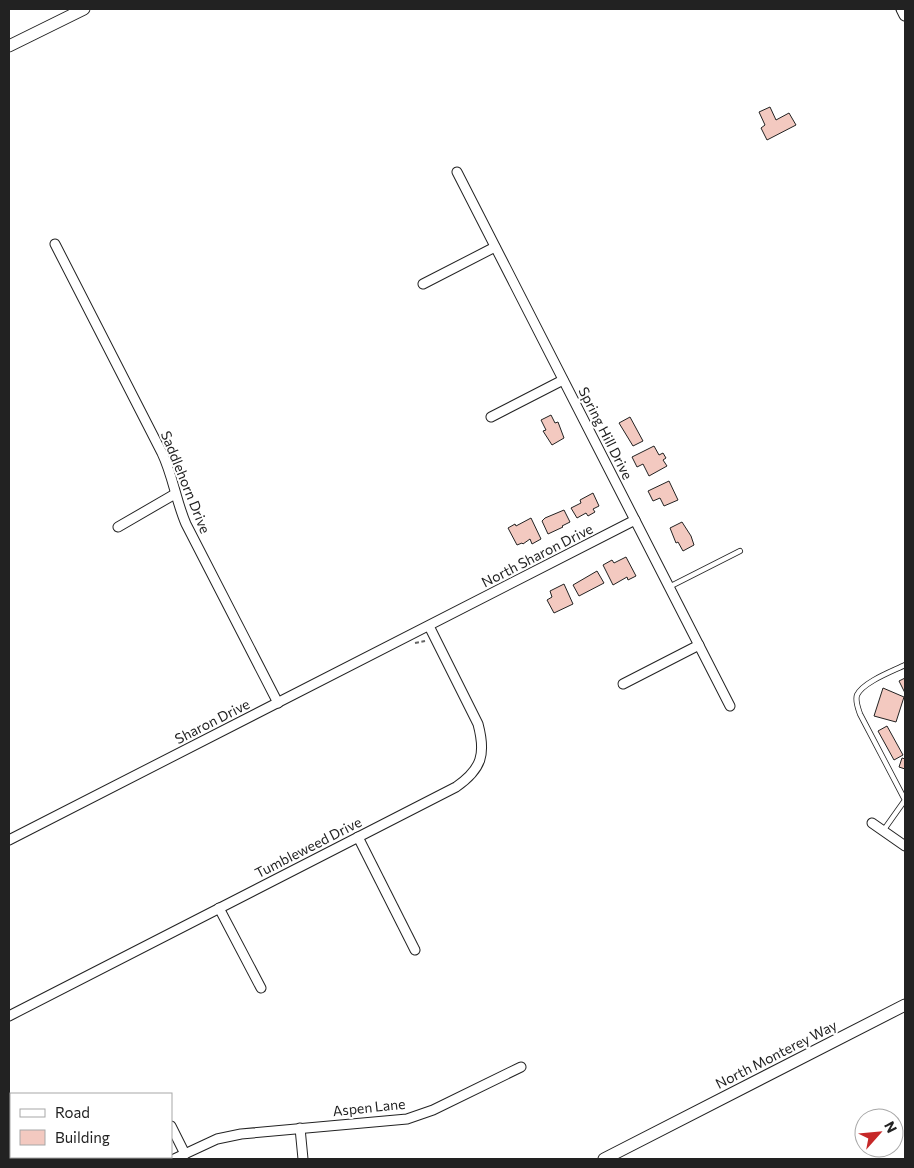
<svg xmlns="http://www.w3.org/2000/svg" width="914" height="1168" viewBox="0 0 914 1168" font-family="Commissioner,sans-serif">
<rect width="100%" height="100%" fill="#fff"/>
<!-- building -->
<g fill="#f3c9c0" stroke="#222">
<polygon points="770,107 776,120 789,113 796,125 767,140 761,128 765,125 759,112"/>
<polygon points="551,415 555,423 558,422 564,438 552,445 543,431 546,430 541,420"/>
<polygon points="630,417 643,441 633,446 619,423"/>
<polygon points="654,446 659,455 663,453 666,458 663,460 667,466 649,476 643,464 637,467 632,457"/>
<polygon points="669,481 678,500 664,506 660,498 653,501 648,491"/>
<polygon points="593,493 599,506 593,509 595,512 588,516 586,513 577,518 571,508 581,503 580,500"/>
<polygon points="564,510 570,522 562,526 563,527 548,534 542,521 545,518"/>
<polygon points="531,518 541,539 532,544 530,539 523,544 522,543 517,545 508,528 515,524 516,526"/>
<polygon points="682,522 691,536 694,545 683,551 678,542 676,543 670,528"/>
<polygon points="626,557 636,576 628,580 627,577 613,585 603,565 612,560 614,563"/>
<polygon points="597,571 604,583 579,596 573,585"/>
<polygon points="564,584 573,604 554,613 547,600 552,597 550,591"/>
<polygon points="905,678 905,693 899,681"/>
<polygon points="883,688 904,697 896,722 874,716"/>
<polygon points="887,726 903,755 894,760 878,731"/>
<polygon points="902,758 905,759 905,769 899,767"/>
</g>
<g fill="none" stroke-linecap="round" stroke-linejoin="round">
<!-- service casing -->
<g stroke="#222" stroke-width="6">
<g id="service">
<polyline points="669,587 740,551"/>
<path d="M883 831 905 800 860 714C858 708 855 701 857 695 863 682 893 671 905 665"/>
</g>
</g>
<!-- minor casing -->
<g stroke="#222" stroke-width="11">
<g id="minor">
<polyline points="457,172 730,706"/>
<path d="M55 244 162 453C173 476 176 501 186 524L278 703"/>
<polyline points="423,284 495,247"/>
<polyline points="491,417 563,380"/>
<polyline points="118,527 175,494"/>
<polyline points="623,684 699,645"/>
<polyline points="872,823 905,846"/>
<polyline points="358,837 415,950"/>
<polyline points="9,840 635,520"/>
<polyline points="219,908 261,988"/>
<path d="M9 1016 456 787C482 769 486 754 478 724L429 626"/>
<polyline points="171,1126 185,1154"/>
<polyline points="300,1128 303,1159"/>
<polyline points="159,1157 162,1159"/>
<polyline points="174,1159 217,1139 241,1134 407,1119 433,1110 521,1067"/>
</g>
</g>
<!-- tertiary casing -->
<g stroke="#222" stroke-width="13">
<g id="tertiary">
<polyline points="902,9 905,15"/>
<polyline points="9,46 84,9"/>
<polyline points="604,1159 905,1005"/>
</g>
</g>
<!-- path -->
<g stroke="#646464" stroke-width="2" stroke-dasharray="4 2.5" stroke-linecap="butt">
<polyline points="415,643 425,641"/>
<polyline points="9,1154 11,1159"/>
</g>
<!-- service -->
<use href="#service" stroke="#fff" stroke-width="4.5"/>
<!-- minor -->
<use href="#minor" stroke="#fff" stroke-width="9"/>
<!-- tertiary -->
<use href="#tertiary" stroke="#fff" stroke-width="11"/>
</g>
<g text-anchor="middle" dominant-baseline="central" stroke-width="4" stroke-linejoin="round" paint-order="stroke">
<!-- street labels -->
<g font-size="14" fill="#222" stroke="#fff">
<text transform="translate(606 433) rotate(63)">Spring Hill Drive</text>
<text transform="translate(186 482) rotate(68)">Saddlehorn Drive</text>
<text transform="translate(537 555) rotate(-27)">North Sharon Drive</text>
<text transform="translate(212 721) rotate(-27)">Sharon Drive</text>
<text transform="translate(308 847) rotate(-27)">Tumbleweed Drive</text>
<text transform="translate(776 1054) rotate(-27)">North Monterey Way</text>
<text transform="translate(369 1107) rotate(-6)">Aspen Lane</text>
</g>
</g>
<!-- border -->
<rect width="914" height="1168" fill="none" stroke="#222222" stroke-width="20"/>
<!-- legend -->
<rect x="10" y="1093" width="162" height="65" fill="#ffffff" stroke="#a7a7a7"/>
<rect x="20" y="1109" width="25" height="8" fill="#ffffff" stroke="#a7a7a7"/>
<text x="55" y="1118" font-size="15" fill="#222222">Road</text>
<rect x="20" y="1130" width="25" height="15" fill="#f3c9c0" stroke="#a7a7a7"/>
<text x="55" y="1143" font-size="15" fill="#222222">Building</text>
<!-- north arrow -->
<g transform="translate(879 1133) rotate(63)"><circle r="24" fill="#ffffff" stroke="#a7a7a7"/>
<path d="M0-4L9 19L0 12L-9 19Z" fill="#c62828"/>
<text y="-8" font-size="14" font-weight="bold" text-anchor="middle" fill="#222222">N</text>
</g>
</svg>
